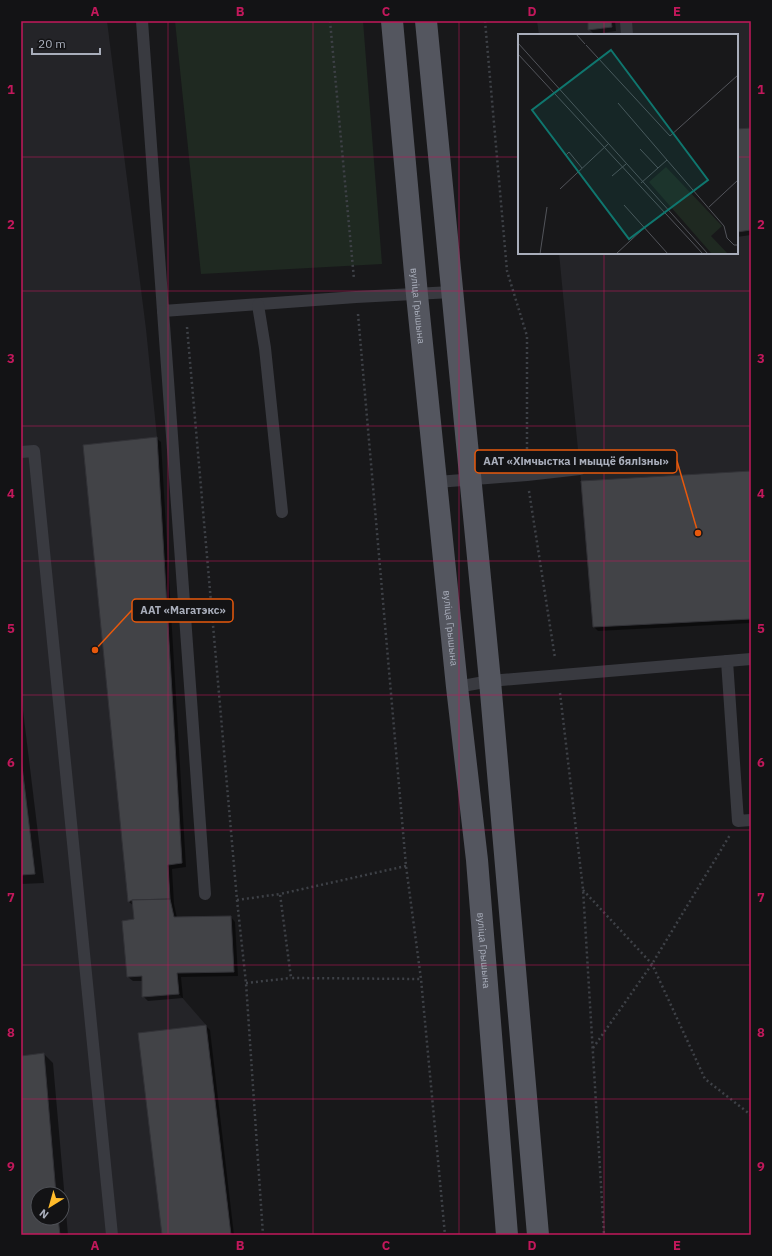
<svg xmlns="http://www.w3.org/2000/svg" width="772" height="1256" viewBox="0 0 772 1256" font-family="'IBM Plex Sans',sans-serif">
<rect width="100%" height="100%" fill="#18181a"/>
<!-- built -->
<g fill="#242428" fill-rule="evenodd">
<path d="M21 21H107L146 329 157 437 182 863 168 865 170 899 174 917 231 916 234 972 177 973 179 994 206 1025 231 1235H21ZM38 1194H62V1218H38Z"/>
<polygon points="537,21 751,21 751,619 593,627 581,481 559,253 737,253 737,35 539,35"/>
</g>
<!-- green -->
<polygon fill="#1f2921" points="175,21 363,21 382,264 201,274"/>
<!-- shadow -->
<g fill="#0007" fill-rule="evenodd">
<polygon points="589,21 615,21 616,31 594,34 589,29"/>
<polygon points="751,129 751,235 737,237 737,130"/>
<polygon points="156,438 161,442 186,867 172,869 174,904 177,918 231,917 235,922 238,976 181,977 183,998 148,1001 143,996 143,981 133,981 128,977 123,922 135,920 134,906 129,902 84,446"/>
<polygon points="751,472 751,623 598,631 594,627 582,482"/>
<polygon points="21,694 44,883 21,884"/>
<polygon points="206,1026 210,1030 234,1235 163,1235"/>
<path d="M44 1054 53 1063 68 1235H21V1057ZM38 1194H62V1218H38Z"/>
</g>
<!-- building -->
<g fill="#424347" stroke="#323237">
<polygon points="588,21 611,21 612,27 588,30"/>
<polygon points="751,128 751,230 737,232 737,129"/>
<polygon points="157,437 182,863 168,865 170,899 132,900 128,902 83,445"/>
<polygon points="751,471 751,619 593,627 581,481"/>
<polygon points="21,758 35,874 21,875"/>
<polygon points="170,899 174,917 231,916 234,972 177,973 179,994 142,997 142,976 127,977 122,921 134,919 132,900"/>
<polygon points="206,1025 231,1235 162,1235 138,1033"/>
<polygon points="44,1053 56,1194 38,1194 38,1218 58,1218 60,1235 21,1235 21,1056"/>
</g>
<g fill="none" stroke-linecap="round" stroke-linejoin="round">
<!-- path -->
<g stroke="#3e4147" stroke-width="2.5" stroke-dasharray="2 3" stroke-linecap="butt">
<polyline points="330,21 354,279"/>
<polyline points="485,21 507,271 527,336 527,458"/>
<polyline points="358,314 406,866 421,979 445,1235"/>
<polyline points="187,327 237,900 246,983 263,1235"/>
<polyline points="529,491 555,658"/>
<polyline points="560,693 583,889 604,1235"/>
<polyline points="406,866 280,894 291,978 421,979"/>
<polyline points="583,890 652,964 705,1079 751,1115"/>
<polyline points="237,900 280,894"/>
<polyline points="246,983 291,978"/>
<polyline points="593,1048 652,964 730,835"/>
</g>
<!-- service -->
<g stroke="#393a40" stroke-width="12">
<polyline points="142,21 163,311 356,297 452,292"/>
<polyline points="626,21 627,35"/>
<polyline points="258,305 265,348 282,512"/>
<polyline points="163,311 205,894"/>
<polyline points="21,452 34,451 112,1235"/>
<polyline points="437,482 527,475 580,469"/>
<polyline points="727,661 738,821 751,820"/>
<polyline points="457,687 490,681 751,659"/>
</g>
<!-- primary -->
<g stroke="#54565f" stroke-width="22">
<path id="s1" d="M392 21 417 295 457 687 477 860 507 1235"/>
<polyline points="426,21 490,681 538,1235"/>
</g>
</g>
<!-- grid -->
<path fill="none" stroke="#c2185b" stroke-width="1" stroke-opacity="0.55" d="M168 21V1235M313 21V1235M459 21V1235M604 21V35M21 157H519M737 157H751M604 253V1235M21 291H751M21 426H751M21 561H751M21 695H751M21 830H751M21 965H751M21 1099H751"/>
<g text-anchor="middle" dominant-baseline="central" stroke-width="3" stroke-linejoin="round" paint-order="stroke">
<!-- street labels -->
<g font-size="10" fill="#a9aebb" stroke="#131315">
<text stroke="none"><textPath href="#s1" startOffset="286">вуліца Грышына</textPath></text>
<text stroke="none"><textPath href="#s1" startOffset="610">вуліца Грышына</textPath></text>
<text stroke="none"><textPath href="#s1" startOffset="934">вуліца Грышына</textPath></text>
</g>
</g>
<!-- overview -->
<g transform="translate(518 34)">
<rect width="220" height="220" fill="#18181a"/>
<path d="M148 133 204 192 193 202 210 220H194L131 148Z" fill="#1f2921"/>
<path fill="none" stroke="#52545a" stroke-width="1" d="M58 0 67 10M0 9 190 220M68 11 152 102 220 41M0 20 185 220M100 69 149 126M122 115 140 134M48 121 51 118 64 134M94 142 108 130M123 149 149 126 206 192 209 204 216 211H220M42 155 90 110M106 171 150 220M191 173 220 146M22 220 29 173M98 220 126 194"/>
<path fill="#0f766e" fill-opacity="0.15" stroke="#0f766e" stroke-width="2" d="M93 16 190 146 111 205 14 76Z"/>
<rect width="220" height="220" fill="none" stroke="#a9aebb" stroke-width="2"/>
</g>
<!-- callouts -->
<path fill="none" stroke="#e8590c" stroke-width="1.5" d="M698 533L677 461M95 650L132 610"/>
<g fill="#e8590c" stroke="#131315" stroke-width="1.5">
<circle cx="698" cy="533" r="4"/>
<circle cx="95" cy="650" r="4"/>
</g>
<g fill="#131315" stroke="#e8590c" stroke-width="1.5">
<rect x="475" y="450" width="202" height="23" rx="4"/>
<rect x="132" y="599" width="101" height="23" rx="4"/>
</g>
<g font-size="11" text-anchor="middle" font-weight="bold" fill="#a9aebb">
<text x="576" y="465">ААТ «Хімчыстка і мыццё бялізны»</text>
<text x="183" y="614">ААТ «Магатэкс»</text>
</g>
<!-- border -->
<rect width="772" height="1256" fill="none" stroke="#131315" stroke-width="44"/>
<!-- north arrow -->
<g transform="translate(50 1206) rotate(217)"><circle r="19" fill="#131315" stroke="#4f5157"/>
<path d="M0-3L7 15L0 10L-7 15Z" fill="#ffbb2b"/>
<text y="-6" font-size="11" font-weight="bold" text-anchor="middle" fill="#a9aebb">N</text>
</g>
<!-- scale -->
<path d="M32 48v6h68v-6" fill="none" stroke="#a9aebb" stroke-width="2"/>
<text x="38" y="48" font-size="12" fill="#a9aebb" stroke="#131315" stroke-width="3" paint-order="stroke">20 m</text>
<rect x="22" y="22" width="728" height="1212" fill="none" stroke="#c2185b" stroke-width="1.5"/>
<g font-size="13" text-anchor="middle" font-weight="bold" fill="#c2185b">
<text x="95" y="16">A</text>
<text x="240" y="16">B</text>
<text x="386" y="16">C</text>
<text x="532" y="16">D</text>
<text x="677" y="16">E</text>
<text x="11" y="94">1</text>
<text x="761" y="94">1</text>
<text x="11" y="229">2</text>
<text x="761" y="229">2</text>
<text x="11" y="363">3</text>
<text x="761" y="363">3</text>
<text x="11" y="498">4</text>
<text x="761" y="498">4</text>
<text x="11" y="633">5</text>
<text x="761" y="633">5</text>
<text x="11" y="767">6</text>
<text x="761" y="767">6</text>
<text x="11" y="902">7</text>
<text x="761" y="902">7</text>
<text x="11" y="1037">8</text>
<text x="761" y="1037">8</text>
<text x="11" y="1171">9</text>
<text x="761" y="1171">9</text>
<text x="95" y="1250">A</text>
<text x="240" y="1250">B</text>
<text x="386" y="1250">C</text>
<text x="532" y="1250">D</text>
<text x="677" y="1250">E</text>
</g>
</svg>
